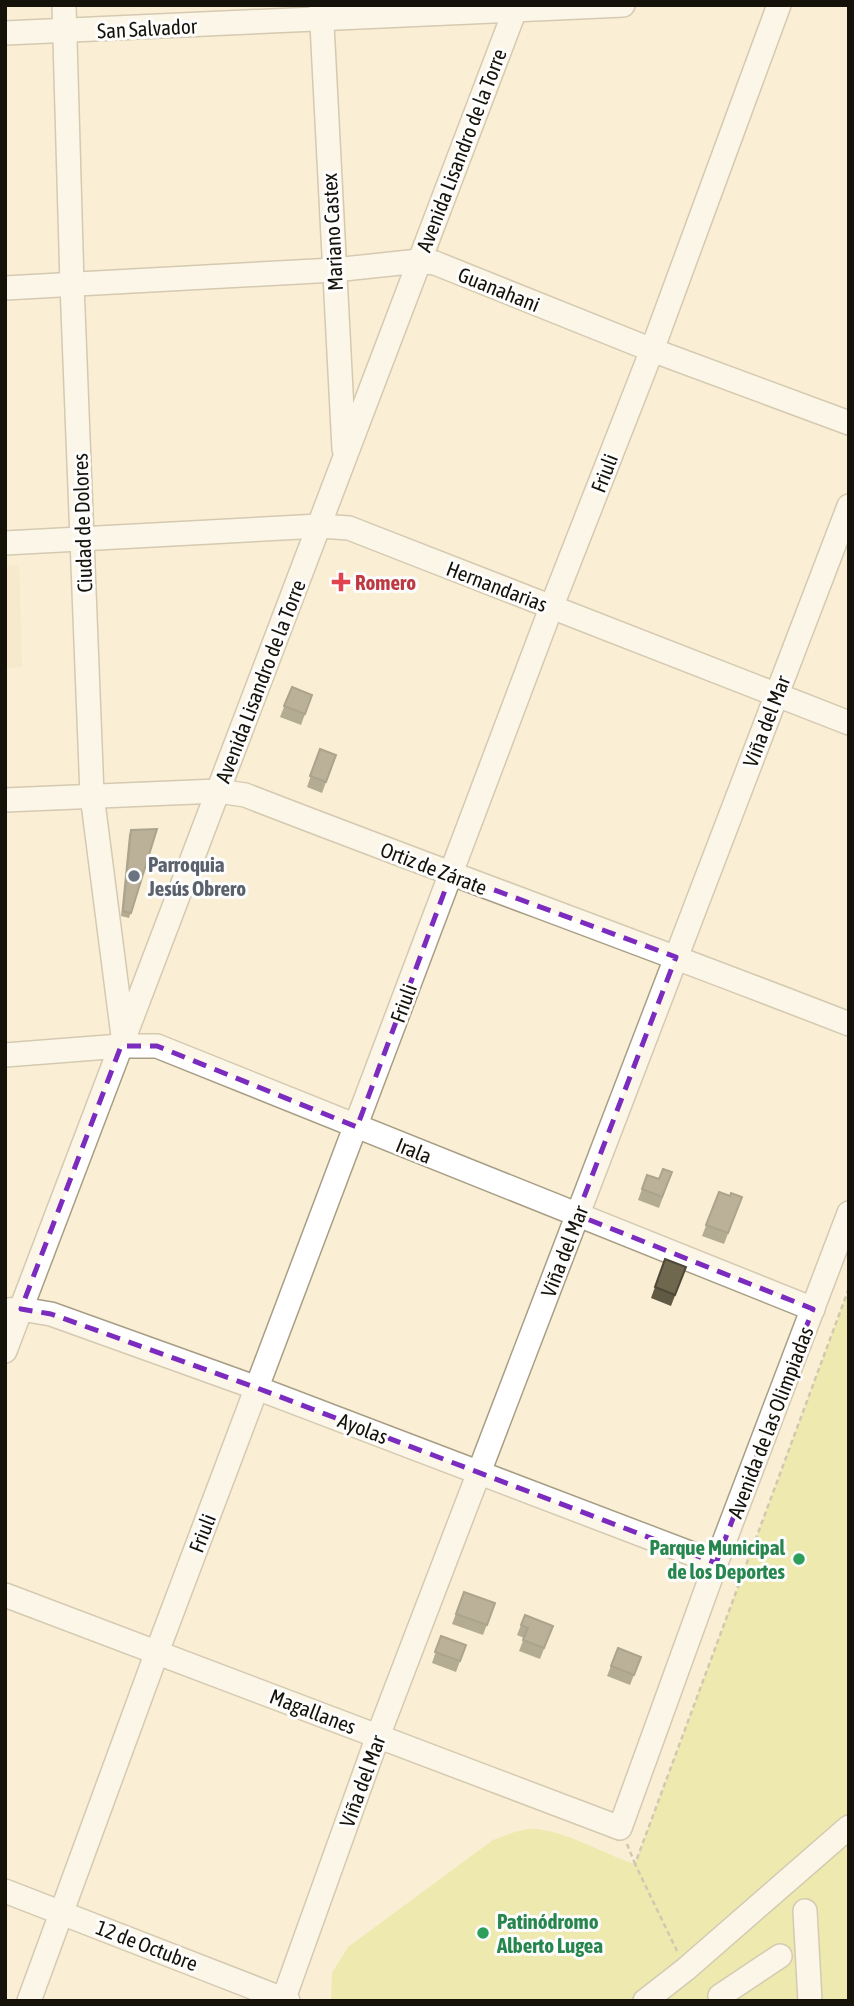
<svg xmlns="http://www.w3.org/2000/svg" width="854" height="2006" viewBox="0 0 854 2006" font-family="'Asap Condensed',sans-serif">
<rect width="100%" height="100%" fill="#faefd5"/>
<!-- built -->
<polygon fill="#f1e3c1" points="19,565 22,667 5,668 5,566"/>
<!-- garden -->
<path fill="#dde380" d="M849 1288V2001H331L332 1973 348 1947 493 1840C505 1836 517 1830 530 1829 559 1827 606 1855 635 1864Z"/>
<g fill="none" stroke-linecap="round" stroke-linejoin="round">
<!-- minor casing -->
<g stroke="#a89e85" stroke-width="26">
<g id="minor">
<polyline points="64,5 72,284 92,795 123,1036"/>
<polyline points="321,5 344,449"/>
<polyline points="5,33 623,5"/>
<polyline points="5,288 334,270 419,261 435,263 652,350 849,423"/>
<polyline points="5,543 319,526 349,528 849,723"/>
<path d="M5 800 218 791 245 795C446 873 649 946 849 1024"/>
<polyline points="5,1055 121,1046 157,1046 813,1309"/>
<polyline points="8,1310 21,1309 51,1314 257,1388 716,1563"/>
<polyline points="5,1351 515,10"/>
<polyline points="5,1595 620,1828 716,1563 849,1213"/>
<polyline points="5,1891 288,2001"/>
<polyline points="805,1911 810,2001"/>
<polyline points="720,1996 780,1956"/>
<polyline points="284,1998 378,1736 849,506"/>
<polyline points="29,2001 157,1652 551,608 652,350 779,5"/>
<polyline points="645,2001 686,1969 849,1827"/>
</g>
</g>
<!-- path -->
<g stroke="#a29a86" stroke-width="2.5" stroke-dasharray="5 3.5" stroke-linecap="butt">
<polyline points="627,1844 635,1864"/>
<polyline points="677,1951 635,1864 849,1288"/>
</g>
<!-- minor -->
<use href="#minor" stroke="#fff" stroke-width="23"/>
</g>
<!-- wall -->
<g fill="#605944">
<polygon points="292,687 312,695 301,725 280,717"/>
<polygon points="320,749 336,755 322,793 307,787"/>
<polygon points="157,829 129,918 121,916 129,835 131,830"/>
<polygon points="672,1172 659,1208 638,1200 647,1175 659,1179"/>
<polygon points="719,1192 730,1196 742,1197 724,1244 702,1236"/>
<polygon points="665,1259 686,1267 671,1306 651,1298"/>
<polygon points="464,1592 495,1603 483,1635 452,1624"/>
<polygon points="525,1615 553,1626 540,1659 519,1651 524,1638 517,1635"/>
<polygon points="441,1636 466,1645 456,1672 432,1663"/>
<polygon points="618,1648 641,1657 630,1685 607,1676"/>
</g>
<!-- building -->
<g fill="#70674f" stroke="#4e4837" stroke-width="2">
<polygon points="292,687 312,695 305,714 284,706"/>
<polygon points="320,749 336,755 326,782 310,776"/>
<polygon points="157,829 131,913 123,911 131,830"/>
<polygon points="663,1169 672,1172 662,1197 642,1189 647,1175 659,1179"/>
<polygon points="719,1192 730,1196 731,1193 742,1197 728,1233 706,1225"/>
<polygon points="665,1259 686,1267 675,1295 655,1287"/>
<polygon points="464,1592 495,1603 487,1625 456,1614"/>
<polygon points="525,1615 553,1626 544,1648 523,1640 528,1628 521,1625"/>
<polygon points="441,1636 466,1645 460,1661 435,1652"/>
<polygon points="618,1648 641,1657 634,1675 611,1666"/>
</g>
<!-- marked area -->
<path d="M0 0H854V2006H0ZM451 874 676 957 577 1215 813 1309 716 1563 257 1388 51 1314 21 1309 121 1046H157L357 1127Z" fill="#faefd5" fill-opacity=".55" fill-rule="evenodd"/>
<path fill="none" stroke="#7b2cbf" stroke-width="5" stroke-dasharray="14 9" stroke-linejoin="round" d="M451 874 676 957 577 1215 813 1309 716 1563 257 1388 51 1314 21 1309 121 1046H157L357 1127Z"/>
<!-- markers -->
<path fill="#e0444e" stroke="#fdfdfd" stroke-width="2.5" d="M337.5 571.5h7v7h7v7h-7v7h-7v-7h-7v-7h7z"/>
<circle fill="#6b7280" stroke="#fdfdfd" stroke-width="2.5" cx="134" cy="876" r="7"/>
<g fill="#2e9e5b" stroke="#fdfdfd" stroke-width="2.5">
<circle cx="799" cy="1559" r="7"/>
<circle cx="483" cy="1933" r="7"/>
</g>
<g text-anchor="middle" dominant-baseline="central" stroke-width="6" stroke-linejoin="round" paint-order="stroke">
<!-- street labels -->
<g font-size="21" fill="#151209" stroke="#fdfdfd">
<text transform="translate(147 28) rotate(-3)">San Salvador</text>
<text transform="translate(461 150) rotate(-69)">Avenida Lisandro de la Torre</text>
<text transform="translate(332 232) rotate(-93)">Mariano Castex</text>
<text transform="translate(499 289) rotate(22)">Guanahani</text>
<text transform="translate(604 473) rotate(-69)">Friuli</text>
<text transform="translate(82 523) rotate(-92)">Ciudad de Dolores</text>
<text transform="translate(497 586) rotate(21)">Hernandarias</text>
<text transform="translate(260 681) rotate(-69)">Avenida Lisandro de la Torre</text>
<text transform="translate(766 721) rotate(-69)">Viña del Mar</text>
<text transform="translate(434 868) rotate(21)">Ortiz de Zárate</text>
<text transform="translate(403 1003) rotate(-70)">Friuli</text>
<text transform="translate(414 1150) rotate(22)">Irala</text>
<text transform="translate(564 1251) rotate(-69)">Viña del Mar</text>
<text transform="translate(770 1422) rotate(-69)">Avenida de las Olimpiadas</text>
<text transform="translate(363 1428) rotate(21)">Ayolas</text>
<text transform="translate(202 1533) rotate(-69)">Friuli</text>
<text transform="translate(313 1711) rotate(21)">Magallanes</text>
<text transform="translate(362 1781) rotate(-70)">Viña del Mar</text>
<text transform="translate(147 1945) rotate(21)">12 de Octubre</text>
</g>
<!-- health labels -->
<g font-size="21" font-weight="bold" fill="#be3a42" stroke="#fdfdfd" text-anchor="start">
<text x="355" y="582">Romero</text>
</g>
<!-- worship labels -->
<g font-size="21" font-weight="bold" fill="#5b616d" stroke="#fdfdfd" text-anchor="start">
<text x="148" y="864">Parroquia<tspan x="148" dy="24">Jesús Obrero</tspan></text>
</g>
<!-- leisure labels -->
<g font-size="21" font-weight="bold" fill="#27864d" stroke="#fdfdfd" text-anchor="end">
<text x="785" y="1547">Parque Municipal<tspan x="785" dy="24">de los Deportes</tspan></text>
<text x="497" y="1921" text-anchor="start">Patinódromo<tspan x="497" dy="24">Alberto Lugea</tspan></text>
</g>
</g>
<!-- border -->
<rect width="854" height="2006" fill="none" stroke="#151209" stroke-width="14"/>
</svg>
